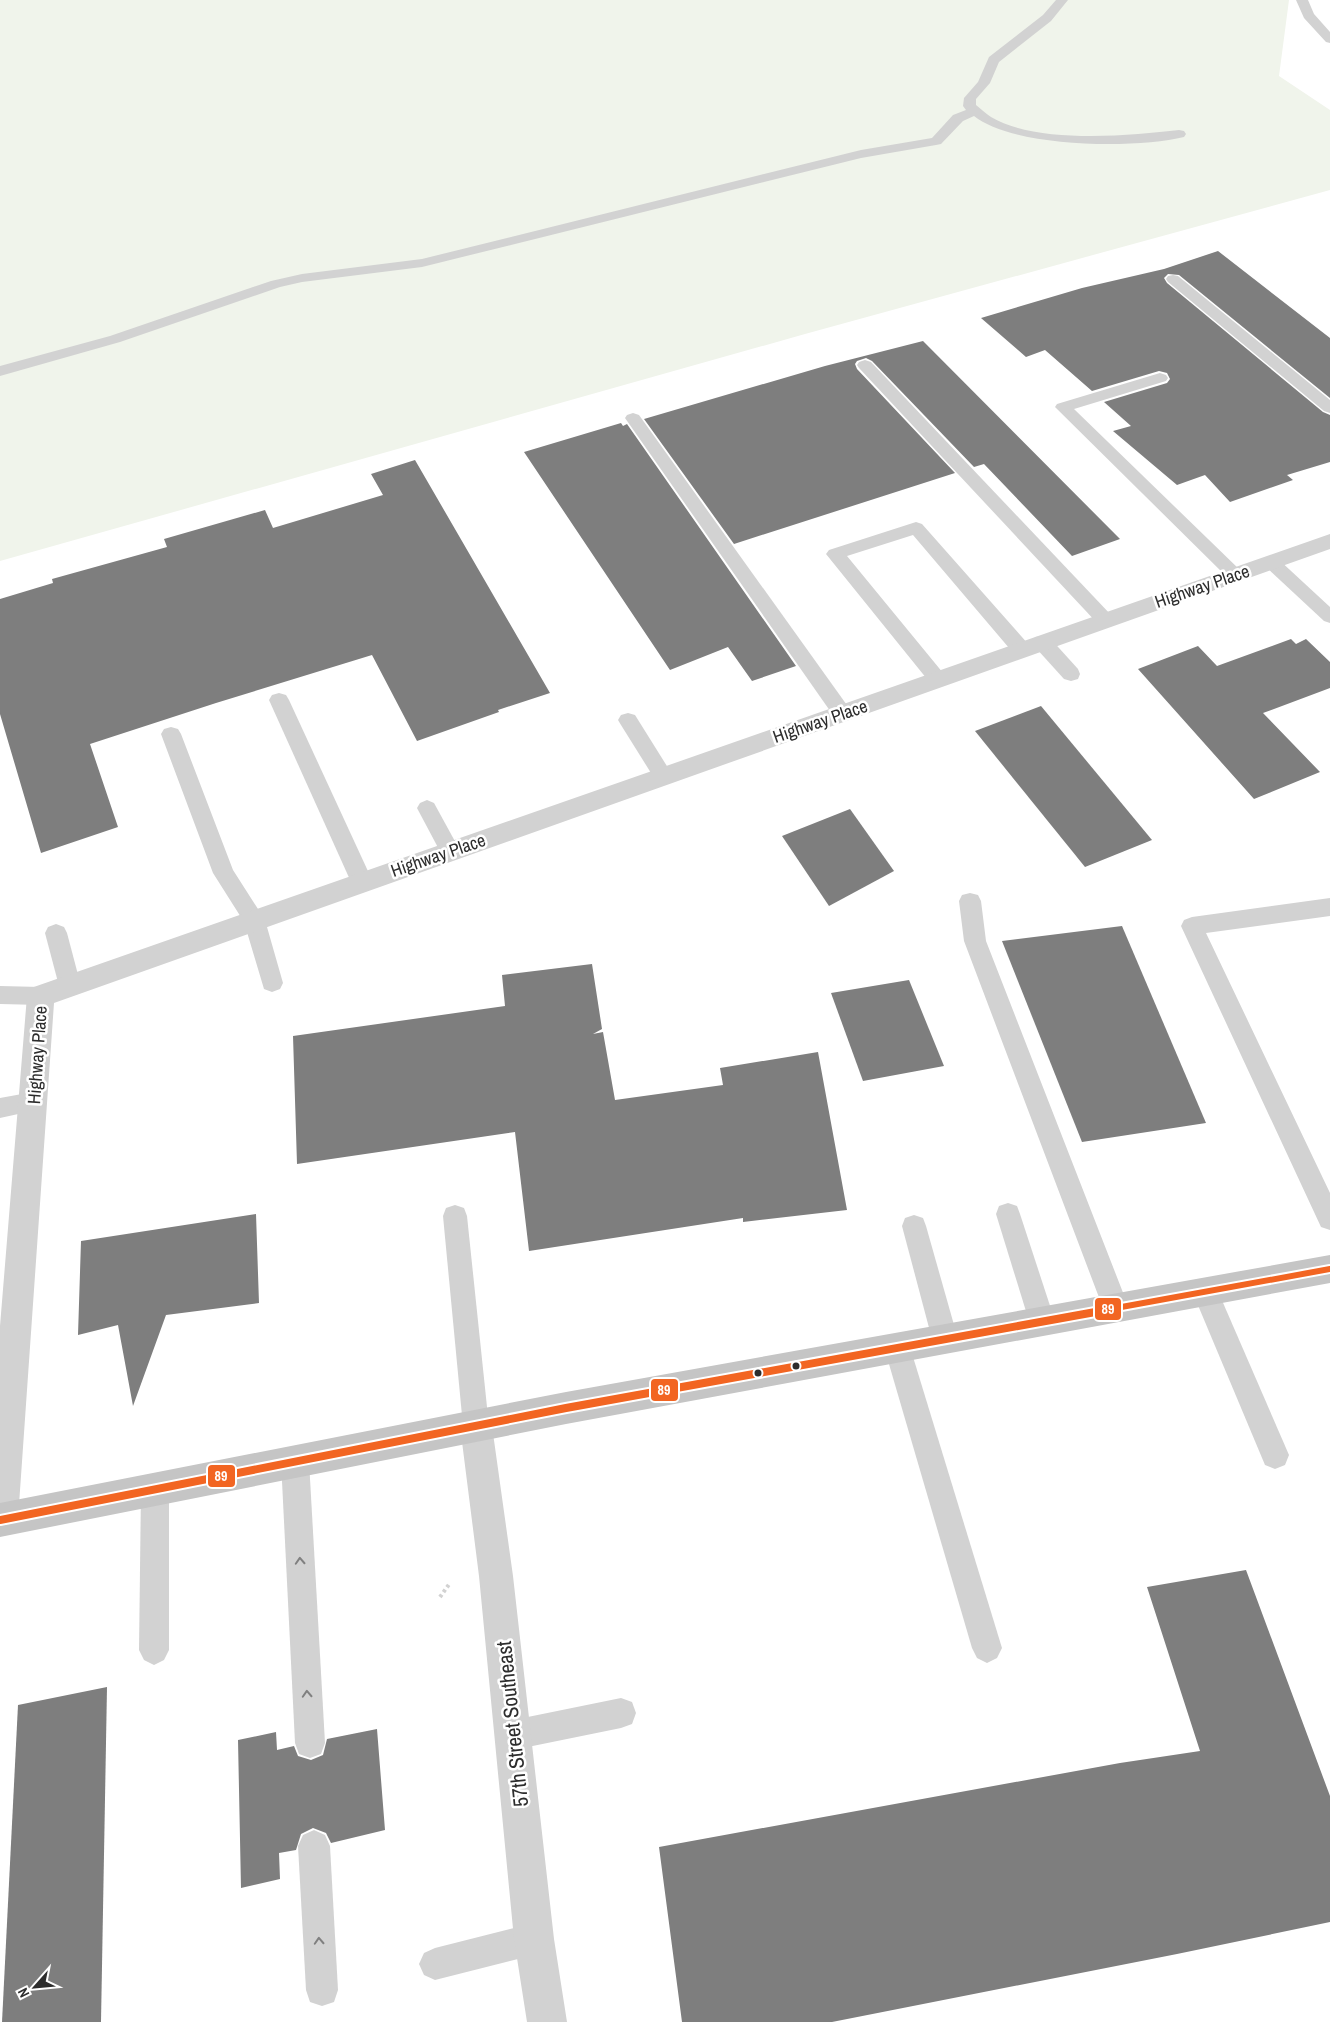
<svg xmlns="http://www.w3.org/2000/svg" width="1330" height="2022" viewBox="0 0 1330 2022" font-family="'Archivo Narrow',sans-serif">
<rect width="100%" height="100%" fill="#fff"/>
<!-- green -->
<polygon fill="#f0f4eb" points="0,0 1289,0 1279,76 1330,110 1330,190 805,334 0,561"/>
<!-- building -->
<g fill="#7e7e7e">
<polygon points="1218,251 1330,338 1330,398 1179,275 1168,274 1164,278 1167,283 1323,412 1330,415 1330,462 1287,475 1293,480 1230,502 1205,475 1177,485 1113,431 1131,426 1104,402 1167,383 1170,379 1167,373 1159,371 1092,391 1045,350 1026,357 981,318 1082,288 1164,269"/>
<polygon points="923,341 1120,539 1072,556 984,464 974,467 872,361 866,358 857,361 855,364 857,369 955,473 734,544 644,419 825,366"/>
<polygon points="621,423 623,426 627,424 796,666 752,681 728,647 670,670 524,452"/>
<polygon points="415,460 550,693 498,710 499,712 417,741 372,655 216,703 90,744 118,827 41,853 0,714 0,599 53,583 52,579 167,547 164,539 265,510 273,528 383,495 371,474"/>
<polygon points="1291,639 1296,644 1306,639 1330,662 1330,688 1263,713 1320,772 1254,799 1138,669 1198,646 1217,666"/>
<polygon points="1041,706 1152,840 1085,867 975,731"/>
<polygon points="850,809 894,871 829,906 782,836"/>
<polygon points="1122,926 1206,1123 1082,1142 1002,941"/>
<polygon points="592,964 602,1029 593,1034 603,1032 615,1100 723,1085 720,1068 818,1052 847,1210 743,1222 743,1218 529,1251 515,1132 297,1164 293,1036 505,1006 502,975"/>
<polygon points="909,980 944,1066 863,1081 831,993"/>
<polygon points="256,1214 259,1303 166,1315 133,1406 118,1325 78,1335 81,1241"/>
<polygon points="1246,1570 1330,1796 1330,1922 1177,1954 832,2022 682,2022 659,1847 1120,1763 1200,1751 1147,1587"/>
<polygon points="107,1687 101,2022 2,2022 18,1705"/>
<polygon points="377,1729 385,1830 331,1843 326,1833 313,1828 301,1834 296,1850 279,1853 280,1879 241,1888 238,1740 276,1732 277,1750 294,1746 298,1756 311,1760 323,1755 327,1739"/>
</g>
<g fill="none" stroke-linecap="round" stroke-linejoin="round">
<!-- path -->
<polyline stroke="#d2d2d2" stroke-width="4" stroke-dasharray="3 3" stroke-linecap="butt" points="440,1597 450,1583"/>
<!-- service -->
<g fill="#d2d2d2" fill-rule="evenodd">
<path d="M1056 0H1068L1051 21 999 62 990 83 976 99V105C981 109 985 113 991 117 1037 144 1127 136 1179 130L1184 131 1186 134 1184 137C1135 149 1014 148 974 116L963 121 941 144 936 145 861 158 422 267 302 282 280 287 120 342 0 376V366L110 336 271 281 302 274 422 259 861 150 932 138 953 115 966 110 963 106 964 98 978 82 989 57 1043 15Z"/>
<polygon points="1296,0 1308,0 1314,14 1330,32 1330,43 1326,42 1304,18"/>
<polygon points="1173,275 1178,276 1330,400 1330,413 1324,411 1168,282 1166,279 1168,276"/>
<polygon points="865,360 871,362 1112,616 1114,620 1112,624 1105,626 1098,624 859,368 857,365 859,362"/>
<polygon points="1160,373 1166,375 1168,378 1166,381 1074,409 1241,571 1244,575 1241,579 1235,581 1229,579 1055,407 1057,404"/>
<polygon points="633,413 639,415 849,708 852,713 849,718 842,720 835,718 625,418 627,415"/>
<polygon points="916,522 922,524 1029,645 1031,650 1029,655 1022,657 1015,655 913,535 847,556 948,679 945,684 938,686 931,684 826,554 829,550"/>
<polygon points="1271,556 1277,558 1330,607 1330,623 1324,621 1265,566 1262,562 1265,558"/>
<polygon points="1042,636 1049,637 1078,669 1080,674 1078,679 1071,681 1064,679 1035,647 1033,642 1035,637"/>
<polygon points="279,693 286,695 289,700 373,882 369,888 362,890 355,888 351,882 269,700 272,695"/>
<polygon points="628,713 635,715 670,771 673,776 670,781 663,783 656,781 621,725 618,720 621,715"/>
<polygon points="171,727 178,729 181,734 233,870 265,920 283,983 280,989 272,992 264,989 244,922 213,873 161,734 164,729"/>
<polygon points="427,800 434,803 457,845 460,851 457,857 450,859 443,857 417,808 420,803"/>
<polygon points="970,893 978,895 981,901 986,941 1129,1308 1125,1317 1116,1320 1107,1317 1103,1308 964,941 959,901 962,895"/>
<polygon points="1330,898 1330,916 1206,933 1330,1193 1330,1230 1321,1227 1181,926 1184,920 1192,917"/>
<polygon points="56,924 64,927 67,933 81,986 78,993 70,995 62,993 59,986 45,933 48,927"/>
<polygon points="0,986 41,987 49,989 52,996 49,1003 41,1005 0,1004"/>
<polygon points="33,1092 41,1095 45,1102 41,1109 0,1118 0,1098"/>
<polygon points="1008,1203 1017,1206 1020,1214 1055,1321 1051,1330 1042,1333 1033,1330 1029,1321 996,1214 999,1206"/>
<polygon points="455,1205 464,1208 467,1216 489,1426 485,1435 476,1439 467,1435 463,1426 443,1216 446,1208"/>
<polygon points="914,1215 923,1218 926,1226 958,1339 954,1348 945,1352 936,1348 932,1339 902,1226 905,1218"/>
<polygon points="1205,1279 1214,1282 1289,1455 1285,1465 1275,1469 1265,1465 1192,1291 1196,1282"/>
<polygon points="897,1334 906,1338 910,1347 1002,1648 997,1658 987,1663 977,1658 972,1648 884,1347 888,1338"/>
<polygon points="295,1447 305,1451 309,1461 325,1743 321,1754 310,1758 299,1754 295,1743 281,1461 285,1451"/>
<polygon points="155,1475 165,1479 169,1489 169,1650 164,1660 154,1665 144,1660 139,1650 141,1489 145,1479"/>
<polygon points="621,1698 632,1702 636,1713 632,1724 621,1728 513,1750 502,1746 498,1735 502,1724 513,1720"/>
<polygon points="314,1830 325,1835 330,1846 338,1990 334,2002 322,2006 310,2002 306,1990 298,1846 303,1835"/>
<polygon points="534,1923 545,1928 550,1939 545,1950 534,1955 435,1980 424,1975 419,1964 424,1953 435,1948"/>
</g>
<!-- minor -->
<g fill="#d2d2d2" fill-rule="evenodd">
<polygon points="1330,534 1330,549 54,1003 18,1519 13,1531 0,1536 0,1326 27,996 31,988"/>
<polygon points="476,1410 488,1414 492,1426 513,1576 554,1939 567,2022 527,2022 514,1939 479,1576 460,1426 464,1414"/>
</g>
<!-- primary -->
<polygon fill="#c5c5c5" fill-rule="evenodd" points="1330,1255 1330,1283 566,1424 0,1537 0,1503 566,1392"/>
<!-- bus-1-far1 casing -->
<g stroke="#fff" stroke-width="10">
<polyline id="bus-1-far1" points="1105,1310 1330,1269"/>
</g>
<!-- bus-1 casing -->
<g stroke="#fff" stroke-width="12">
<polyline id="bus-1" points="0,1520 566,1408 1112,1309"/>
</g>
<!-- bus-1-far1 -->
<use href="#bus-1-far1" stroke="#f26522" stroke-width="6"/>
<!-- bus-1 -->
<use href="#bus-1" stroke="#f26522" stroke-width="8"/>
</g>
<!-- one-way arrows -->
<defs><path id="oneway-chevron" d="M-2-3.5L2.5 0L-2 3.5" fill="none" stroke-width="1.6" stroke-linecap="round" stroke-linejoin="round" transform="scale(1.25)"/></defs>
<g stroke="#808080">
<use href="#oneway-chevron" transform="translate(300 1561) rotate(-93)"/>
<use href="#oneway-chevron" transform="translate(307 1694) rotate(-93)"/>
<use href="#oneway-chevron" transform="translate(319 1941) rotate(-93)"/>
</g>
<!-- markers -->
<g fill="#2d2d2d" stroke="#fff" stroke-width="2">
<circle cx="796" cy="1366" r="4.5"/>
<circle cx="758" cy="1373" r="4.5"/>
</g>
<g text-anchor="middle" dominant-baseline="central" stroke-width="5" stroke-linejoin="round" paint-order="stroke">
<!-- street labels -->
<g font-size="18" fill="#2d2d2d" stroke="#fff">
<text transform="translate(1202 586) rotate(-19)">Highway Place</text>
<text transform="translate(820 721) rotate(-19)">Highway Place</text>
<text transform="translate(438 855) rotate(-19)">Highway Place</text>
<text transform="translate(37 1055) rotate(-86)">Highway Place</text>
</g>
<!-- near-street labels -->
<g font-size="21" fill="#2d2d2d" stroke="#fff">
<text transform="translate(512 1724) rotate(-96)">57th Street Southeast</text>
</g>
</g>
<g stroke="#fff" stroke-width="2">
<rect x="1094" y="1297" width="28" height="24" rx="5" fill="#f26522"/>
<rect x="650" y="1378" width="29" height="24" rx="5" fill="#f26522"/>
<rect x="207" y="1464" width="29" height="24" rx="5" fill="#f26522"/>
</g>
<g font-size="14" text-anchor="middle" font-weight="bold" fill="#fff">
<text x="1108" y="1314">89</text>
<text x="664" y="1395">89</text>
<text x="221" y="1481">89</text>
</g>
<!-- north arrow -->
<g transform="translate(35 1987) rotate(243)" stroke="#ffffff" stroke-width="4" paint-order="stroke">
<path d="M0-4L9 19L0 12L-9 19Z" fill="#2d2d2d"/>
<text y="-8" font-size="14" font-weight="bold" text-anchor="middle" fill="#2d2d2d">N</text>
</g>
</svg>
